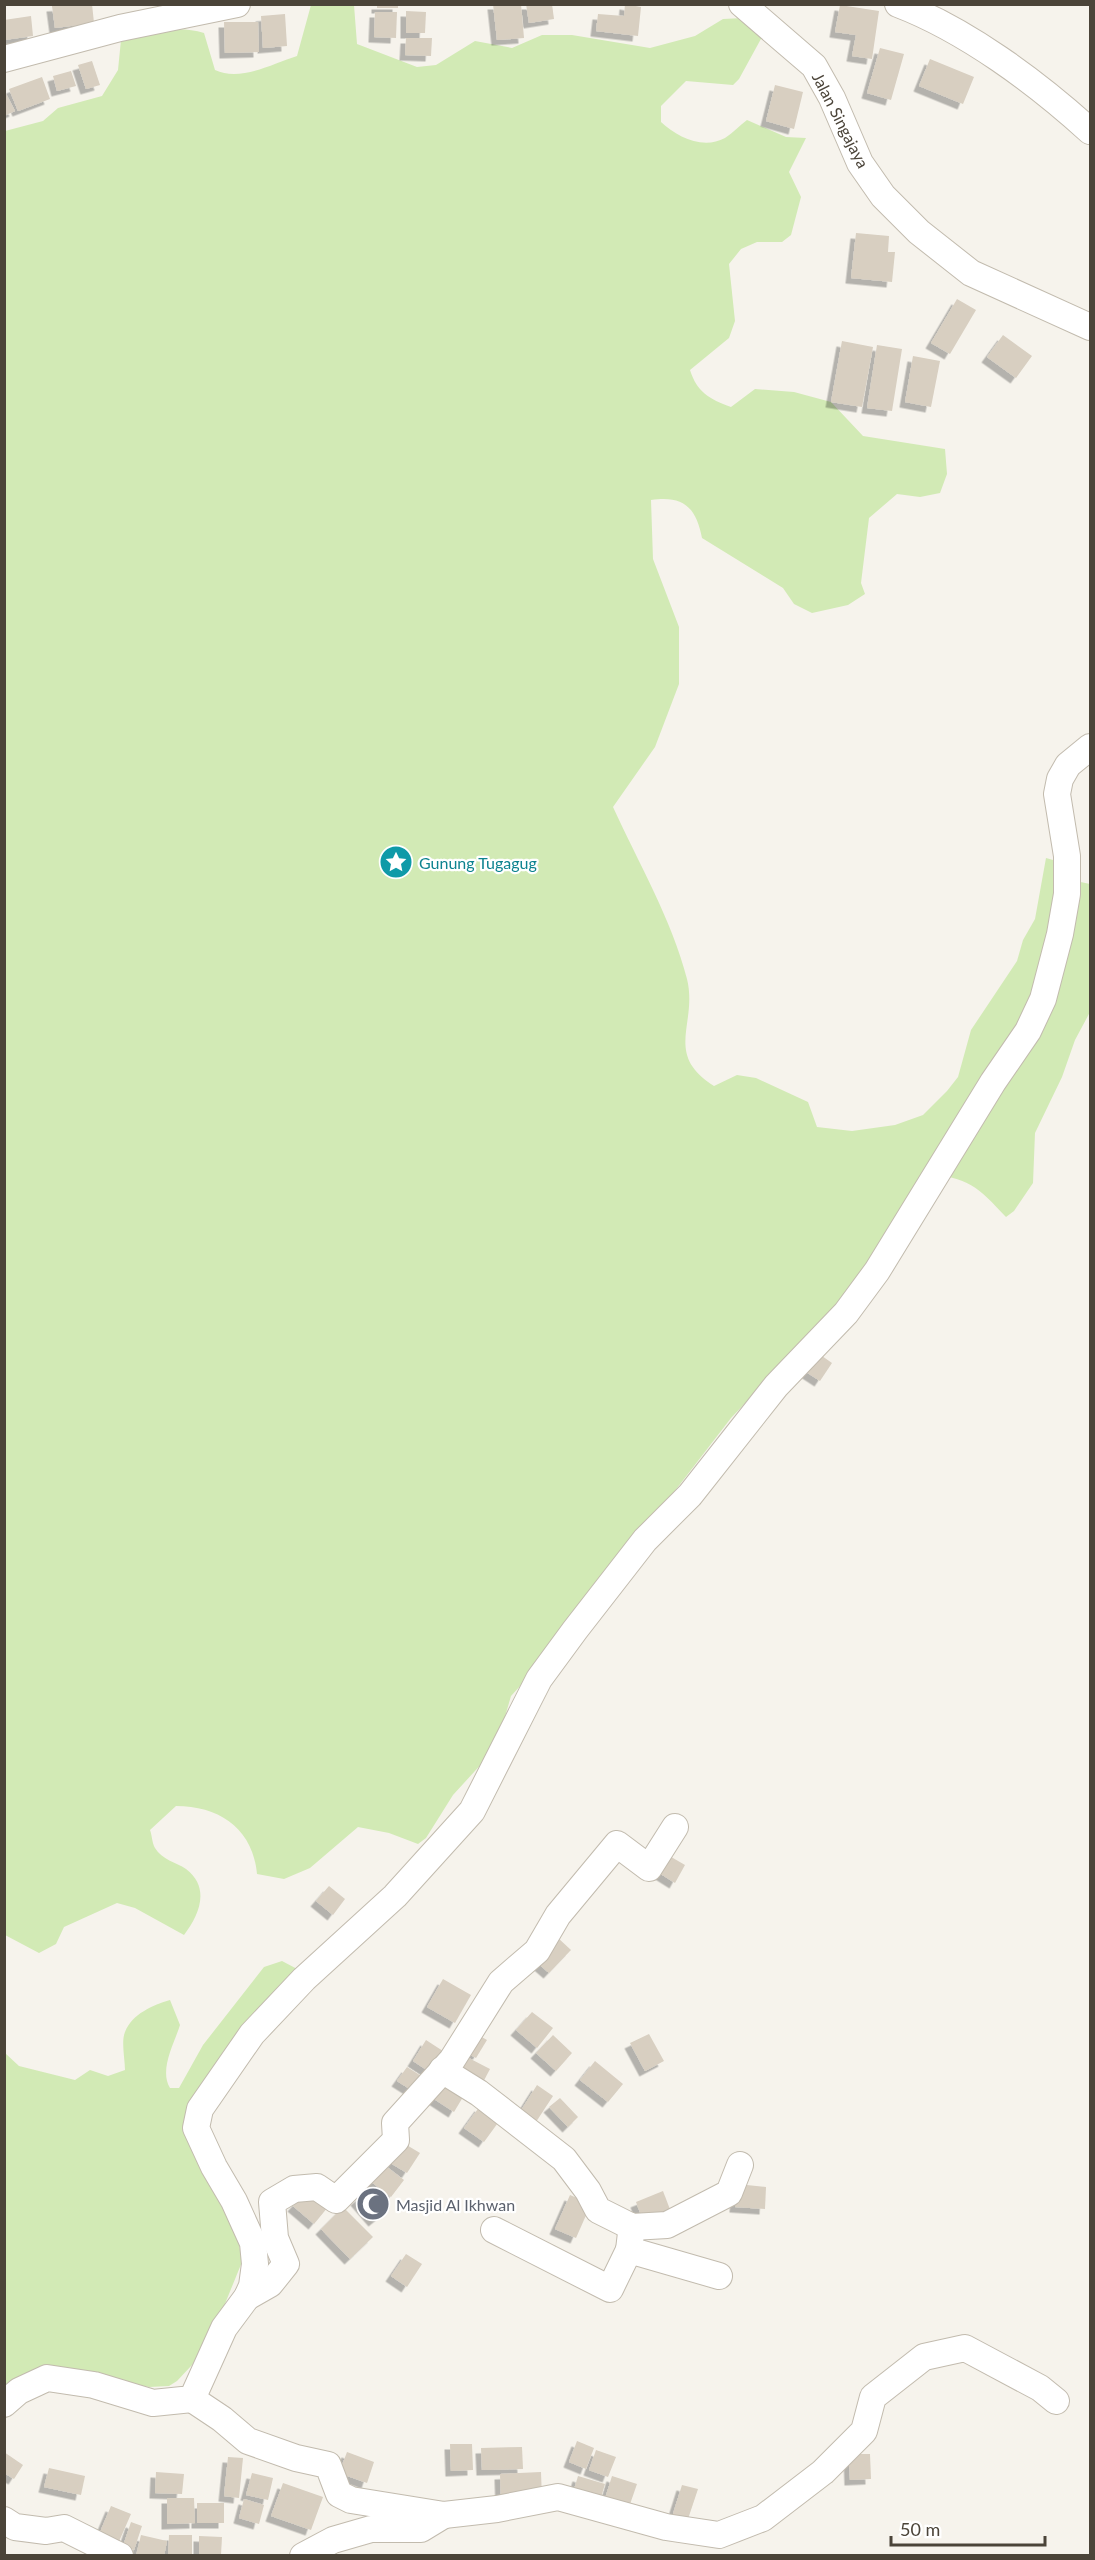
<svg xmlns="http://www.w3.org/2000/svg" width="1095" height="2560" viewBox="0 0 1095 2560" font-family="Lato,sans-serif">
<defs>
<filter id="shadow"><feDropShadow dx="-5.5" dy="5.5" stdDeviation="0" flood-color="#0004"/></filter>
</defs>
<rect width="100%" height="100%" fill="#f6f3ec"/>
<!-- green -->
<g fill="#d2eab5">
<path d="M311 5H354L357 44 417 67 436 65 475 41 512 48 542 35H572L650 48 695 36 723 19 743 18 762 37 739 79 733 85 686 81 661 106V122C677 137 703 150 725 138 733 133 740 125 747 120L786 137 806 138 789 172 801 197 791 235 782 242H757L741 249 729 264 735 321 729 338 690 370C697 392 709 399 731 407L755 389 794 392 831 402 863 436 945 449 947 474 940 493 920 497 897 494 869 518 861 583 865 594 848 605 812 613 794 604 783 588 702 538C696 507 683 495 651 500L653 559 679 627V684L655 747 613 807C638 862 672 920 687 979 698 1024 663 1054 714 1086L737 1075 756 1078 808 1102 817 1127 852 1131 895 1125 923 1115 947 1091 958 1077 971 1030 1017 961 1023 940 1035 919 1046 858 1060 862 1062 878 1090 884V1012L1075 1040 1062 1077 1035 1133 1033 1183 1014 1211 1006 1217C977 1186 969 1178 925 1173L846 1297 731 1418 550 1653 511 1696 501 1730 485 1760 453 1795 426 1838 418 1844 389 1833 358 1827 310 1868 284 1879 257 1874C253 1829 220 1806 176 1806L150 1830C152 1835 152 1843 155 1848 162 1860 176 1862 186 1869 211 1888 199 1915 184 1935L135 1908 117 1903 64 1927 56 1944 39 1953 5 1935V131L43 121 58 108 102 96 118 70 121 40C148 33 176 24 204 33L215 70C240 82 272 64 297 56Z"/>
<path d="M282 1961 301 1971 190 2119 215 2190 239 2244 242 2262 220 2316 192 2365 177 2381 169 2386 149 2387 72 2372 5 2390V2053L19 2066 75 2080 90 2070 108 2076 125 2070C125 2059 121 2041 125 2032 132 2014 153 2005 170 2000L180 2025C174 2044 159 2070 170 2088H179L203 2045 264 1967Z"/>
</g>
<!-- building -->
<g fill="#d8cfc1" filter="url(#shadow)">
<polygon points="92,4 94,23 55,28 52,6"/>
<rect x="377" y="4" width="21" height="4"/>
<polygon points="493,4 521,4 524,38 497,40"/>
<polygon points="526,4 552,4 554,19 529,23"/>
<polygon points="625,4 641,7 638,36 596,31 598,14 624,16"/>
<polygon points="840,5 879,11 872,59 852,56 856,35 835,32"/>
<polygon points="406,11 426,12 425,33 406,33"/>
<polygon points="375,12 397,12 396,38 374,37"/>
<polygon points="285,14 287,46 263,48 261,16"/>
<polygon points="31,16 33,36 4,40 4,20"/>
<polygon points="224,22 258,22 259,52 225,53"/>
<polygon points="406,38 432,38 431,56 405,55"/>
<polygon points="880,48 904,54 891,100 867,93"/>
<polygon points="930,59 974,77 963,104 919,86"/>
<polygon points="92,61 100,85 86,89 78,65"/>
<polygon points="71,71 76,86 57,91 53,76"/>
<polygon points="42,77 50,99 18,111 9,89"/>
<polygon points="775,85 803,92 794,129 766,121"/>
<polygon points="4,90 15,111 4,116"/>
<polygon points="856,233 889,236 888,252 895,252 892,282 851,278"/>
<polygon points="957,299 976,310 950,354 931,343"/>
<polygon points="1003,335 1032,356 1016,378 987,357"/>
<polygon points="842,341 873,347 862,407 831,402"/>
<polygon points="877,345 902,349 892,411 867,408"/>
<polygon points="913,356 940,361 931,407 905,402"/>
<polygon points="812,1349 832,1363 820,1381 800,1368"/>
<polygon points="666,1854 685,1865 675,1883 656,1871"/>
<polygon points="329,1886 345,1899 333,1915 316,1901"/>
<polygon points="557,1937 571,1950 549,1973 534,1960"/>
<polygon points="443,1979 471,1995 455,2023 427,2007"/>
<polygon points="532,2012 553,2028 537,2048 516,2030"/>
<polygon points="473,2032 487,2040 476,2058 462,2050"/>
<polygon points="649,2034 664,2061 645,2071 630,2043"/>
<polygon points="553,2035 572,2053 556,2071 536,2053"/>
<polygon points="426,2040 446,2053 433,2074 413,2061"/>
<polygon points="461,2054 490,2069 480,2088 451,2073"/>
<polygon points="595,2061 623,2084 608,2102 580,2080"/>
<polygon points="407,2067 426,2079 416,2093 397,2081"/>
<polygon points="436,2081 463,2097 454,2112 428,2095"/>
<polygon points="537,2085 553,2096 536,2122 520,2112"/>
<polygon points="560,2098 578,2117 568,2127 549,2107"/>
<polygon points="480,2106 500,2120 484,2142 464,2128"/>
<polygon points="400,2141 420,2153 407,2173 387,2161"/>
<polygon points="383,2164 404,2180 391,2197 370,2181"/>
<polygon points="737,2184 766,2187 765,2209 735,2207"/>
<polygon points="372,2187 390,2208 374,2221 356,2200"/>
<polygon points="308,2190 328,2207 314,2224 293,2206"/>
<polygon points="663,2191 671,2212 644,2223 636,2202"/>
<polygon points="570,2195 591,2204 576,2238 555,2229"/>
<polygon points="343,2207 373,2237 350,2259 321,2229"/>
<polygon points="406,2254 422,2264 407,2287 391,2276"/>
<polygon points="577,2441 594,2448 586,2469 569,2462"/>
<polygon points="450,2444 472,2444 473,2470 451,2471"/>
<polygon points="522,2447 523,2469 482,2470 481,2448"/>
<polygon points="596,2450 616,2457 608,2477 589,2470"/>
<polygon points="4,2452 23,2465 14,2479 4,2473"/>
<polygon points="347,2452 374,2462 367,2483 339,2473"/>
<polygon points="849,2454 870,2454 871,2479 850,2480"/>
<polygon points="228,2457 243,2458 239,2498 224,2496"/>
<polygon points="49,2468 85,2476 81,2495 44,2487"/>
<polygon points="156,2472 184,2474 182,2494 155,2493"/>
<polygon points="541,2472 542,2499 501,2501 500,2474"/>
<polygon points="252,2473 273,2478 268,2500 246,2495"/>
<polygon points="578,2476 605,2484 600,2501 573,2493"/>
<polygon points="612,2476 637,2484 628,2510 604,2502"/>
<polygon points="283,2483 323,2497 311,2530 271,2516"/>
<polygon points="682,2485 698,2489 687,2522 672,2517"/>
<polygon points="167,2498 194,2498 195,2523 167,2524"/>
<polygon points="244,2499 264,2505 259,2524 239,2518"/>
<rect x="197" y="2503" width="27" height="20"/>
<polygon points="111,2506 131,2514 117,2546 98,2537"/>
<polygon points="131,2522 142,2526 134,2550 123,2546"/>
<polygon points="141,2535 167,2541 164,2556 136,2556"/>
<polygon points="169,2535 192,2535 192,2556 168,2556"/>
<polygon points="199,2536 222,2537 221,2555 199,2555"/>
</g>
<g fill="none" stroke-linecap="round" stroke-linejoin="round">
<!-- minor casing -->
<g stroke="#c2bbae" stroke-width="28">
<g id="minor">
<polyline points="742,4 814,66 832,98 860,163 883,196 919,232 971,273 1090,327"/>
<path d="M898 4C966 30 1036 82 1090 131"/>
<polyline points="4,59 120,28 237,4"/>
<polyline points="442,2070 479,2093 564,2159 588,2191 598,2210 632,2227 667,2225 729,2193 740,2165"/>
<polyline points="494,2230 610,2289 629,2250"/>
<polyline points="631,2233 629,2250 719,2276"/>
<polyline points="247,2297 270,2284 286,2264 275,2238 272,2202 294,2189 317,2187 336,2200 396,2140 395,2123 452,2060 501,1982 537,1951 558,1915 617,1844 649,1868 675,1827"/>
<polyline points="192,2399 222,2419 248,2441 296,2458 328,2465 339,2494 351,2500 444,2515 497,2509 558,2497 666,2527 719,2535 763,2518 823,2472 864,2431 873,2397 924,2357 965,2348 1040,2388 1056,2401"/>
<polyline points="4,2404 19,2391 47,2378 94,2385 153,2403 192,2399 224,2328 247,2297 252,2286 255,2264 253,2243 234,2201 214,2167 196,2128 200,2109 252,2034 304,1979 395,1896 472,1811 539,1679 575,1630 645,1540 690,1495 776,1386 846,1313 877,1271 993,1082 1028,1031 1043,999 1060,934 1067,894 1067,856 1057,794 1060,779 1068,765 1090,747"/>
<polyline points="4,2520 15,2527 46,2531 64,2528 120,2556"/>
<polyline points="303,2556 333,2540 371,2529 421,2529 444,2515"/>
</g>
</g>
<!-- minor -->
<use href="#minor" stroke="#fff" stroke-width="26"/>
</g>
<!-- icons -->
<defs>
<g id="sight-disc" transform="scale(1.725)"><circle r="9.5" fill="#0f9aa8" stroke="#fff"/><path d="M0-6L1.8-2.2L6-1.7L2.9 1.2L3.7 5.4L0 3.3L-3.7 5.4L-2.9 1.2L-6-1.7L-1.8-2.2Z" fill="#fff"/></g>
<g id="mosque-disc" transform="scale(1.725)"><circle r="9.5" fill="#6b7280" stroke="#fff"/><path d="M3.5-4.9A6 6 0 1 0 3.5 4.9A5 5 0 1 1 3.5-4.9Z" fill="#fff"/></g>
</defs>
<g fill-rule="evenodd">
<use href="#sight-disc" x="396" y="862"/>
<use href="#mosque-disc" x="373" y="2204"/>
</g>
<g text-anchor="middle" dominant-baseline="central" stroke-width="4.5" stroke-linejoin="round" paint-order="stroke">
<!-- street labels -->
<g font-size="16" fill="#4b4439" stroke="#fff">
<text transform="translate(841 120) rotate(63)">Jalan Singajaya</text>
</g>
<!-- culture labels -->
<g font-size="16" fill="#0d838f" stroke="#fff" text-anchor="start">
<text x="419" y="862">Gunung Tugagug</text>
</g>
<!-- worship labels -->
<g font-size="16" fill="#5b616d" stroke="#fff" text-anchor="start">
<text x="396" y="2204">Masjid Al Ikhwan</text>
</g>
</g>
<!-- border -->
<rect width="1095" height="2560" fill="none" stroke="#4b4439" stroke-width="12"/>
<!-- scale -->
<path d="M891 2536v9h154v-9" fill="none" stroke="#4b4439" stroke-width="3"/>
<text x="900" y="2536" font-size="18" fill="#4b4439" stroke="#ffffff" stroke-width="4.5" paint-order="stroke">50 m</text>
</svg>
